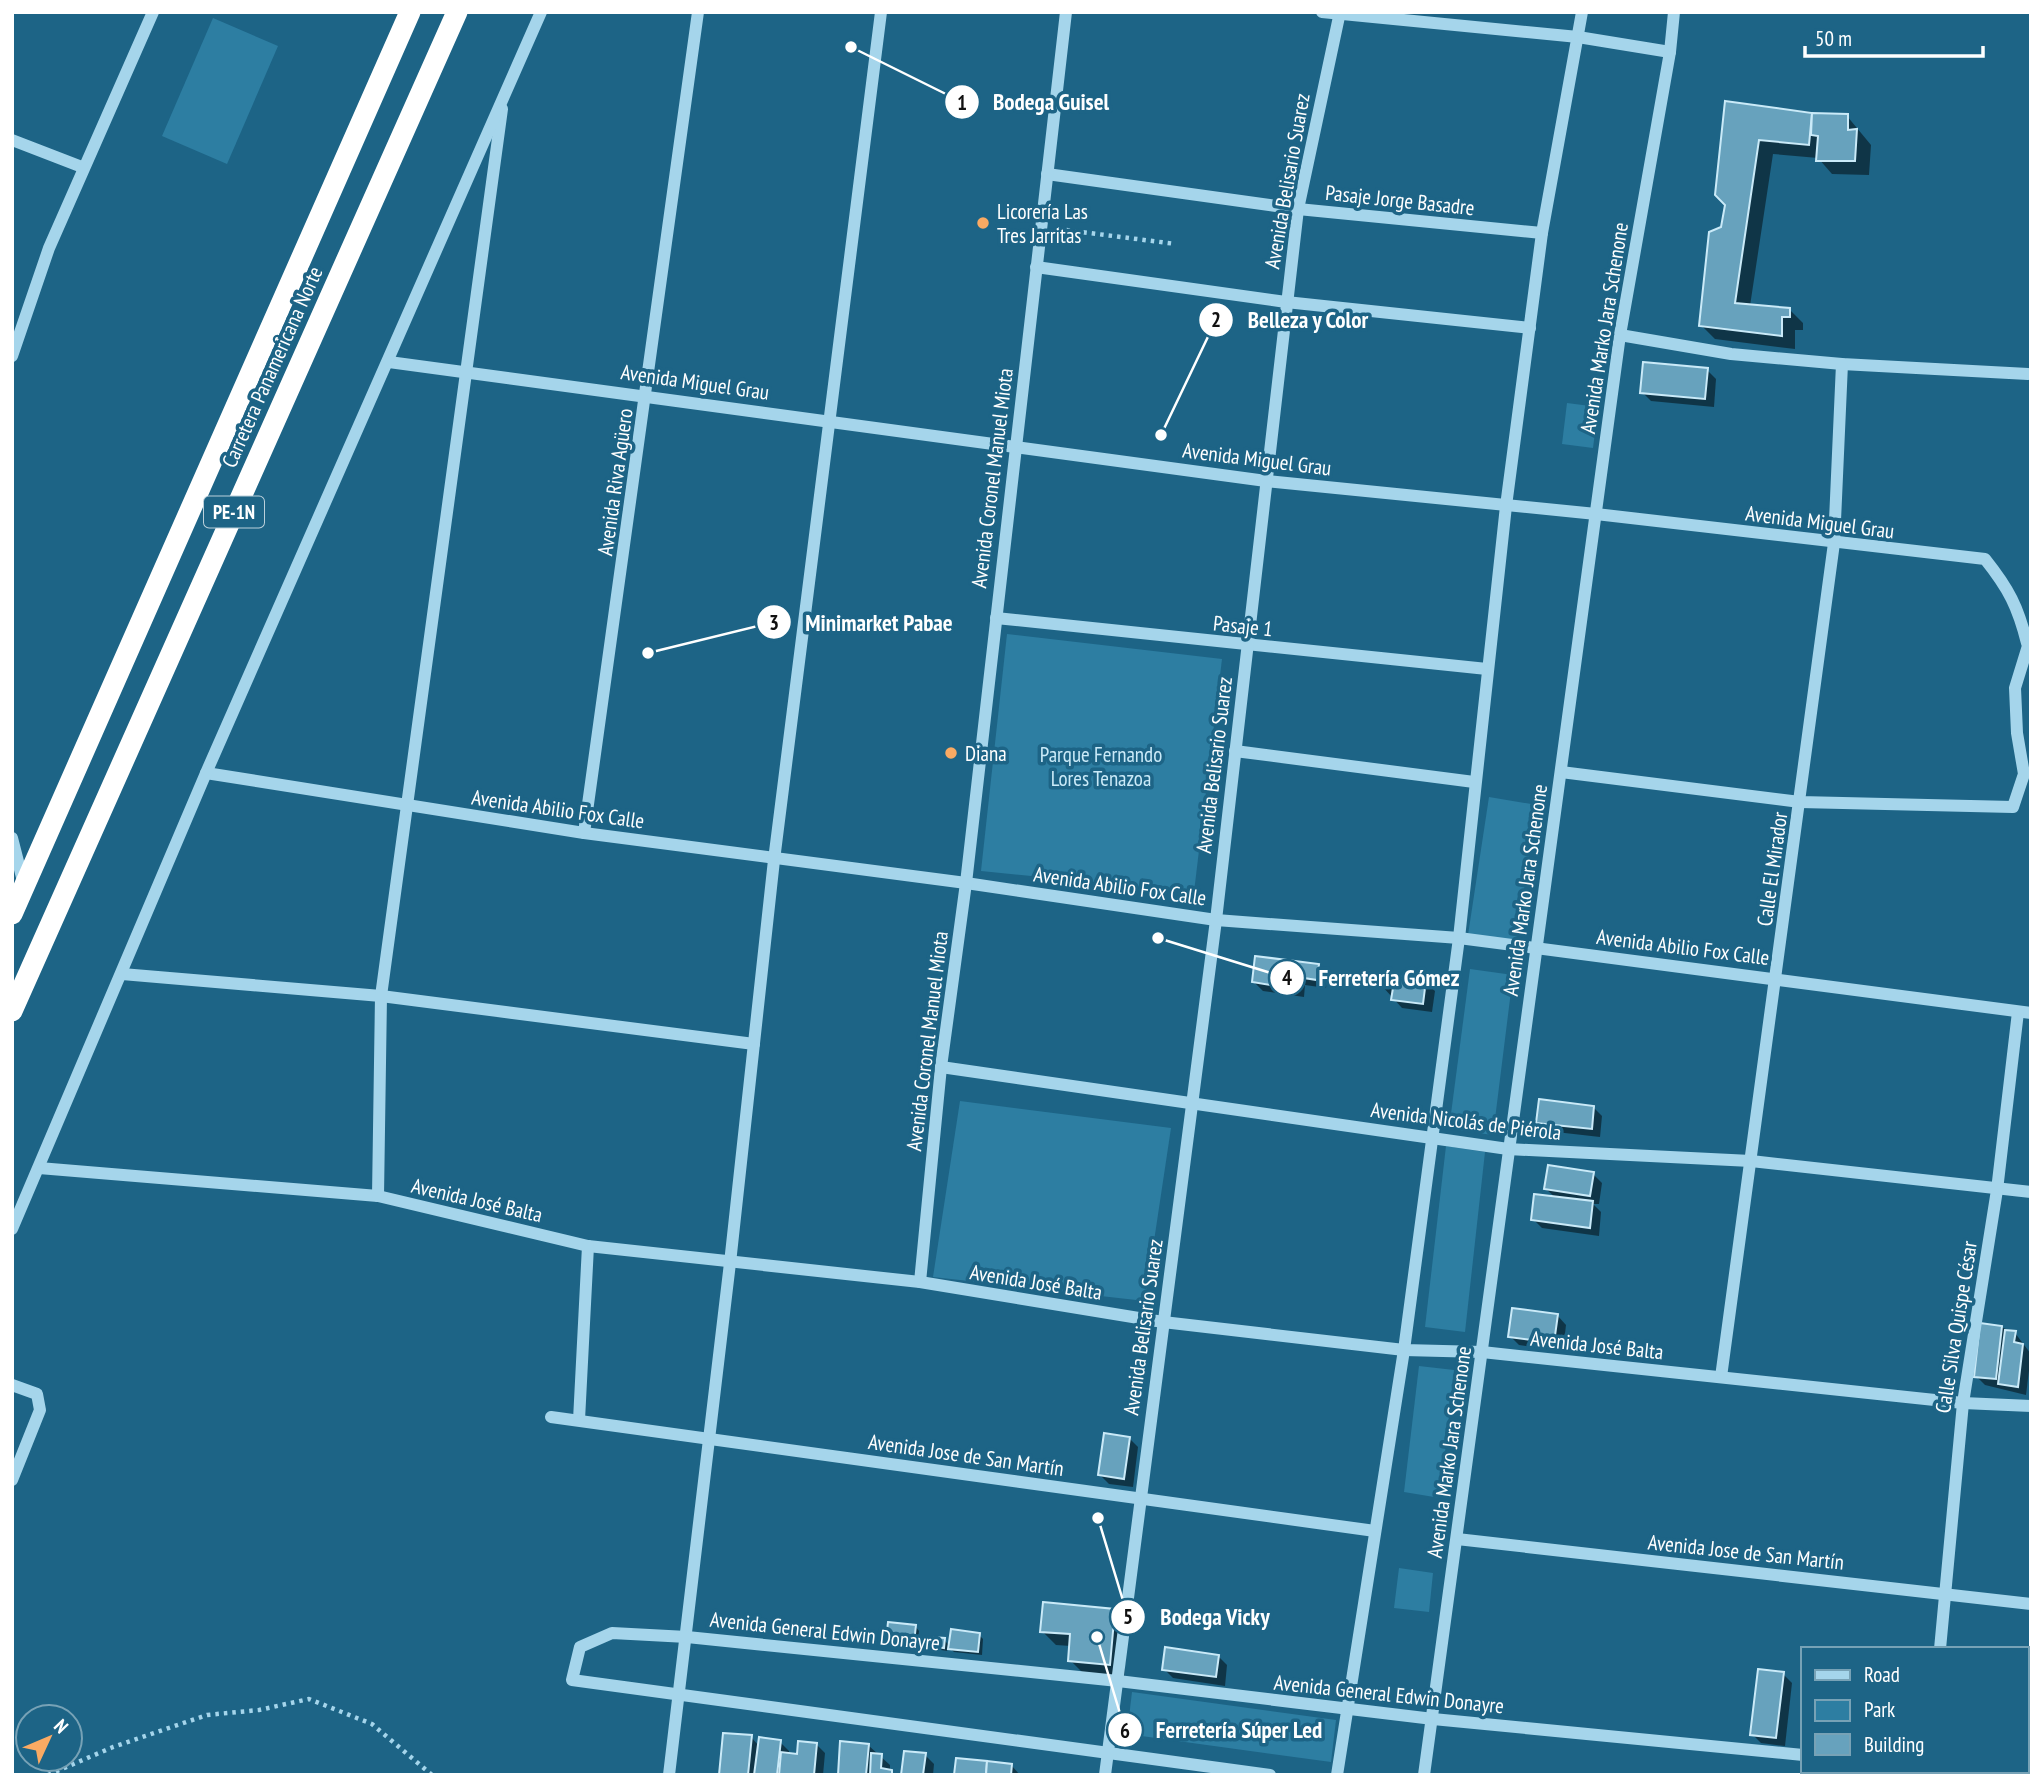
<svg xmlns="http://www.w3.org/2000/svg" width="2043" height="1787" viewBox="0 0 2043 1787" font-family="'PT Sans Narrow',sans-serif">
<rect width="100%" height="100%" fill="#1d6486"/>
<!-- green -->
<g fill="#2d7ea2">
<polygon points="213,18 278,46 227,164 162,136"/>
<polygon points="1567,403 1598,407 1593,448 1562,444"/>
<polygon points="1007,634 1222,659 1194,892 981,871"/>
<polygon points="1489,797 1537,805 1516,942 1468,935"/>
<polygon points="1470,969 1513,975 1493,1135 1449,1129"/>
<polygon points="960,1101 1171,1128 1145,1301 933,1277"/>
<polygon points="1446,1146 1485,1152 1465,1332 1425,1327"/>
<polygon points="1419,1366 1454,1370 1440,1498 1404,1492"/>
<polygon points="1399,1568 1433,1573 1429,1612 1394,1608"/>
<polygon points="1132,1692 1336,1720 1331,1762 1127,1734"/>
</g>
<!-- shadow -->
<g fill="#0007">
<polygon points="1726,103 1847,116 1871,145 1869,175 1832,174 1818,158 1773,154 1750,306 1789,309 1803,323 1803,330 1795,330 1795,349 1715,339 1701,325 1727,205"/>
<polygon points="1707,370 1716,379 1714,407 1651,401 1642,392"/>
<polygon points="1318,966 1327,975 1326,988 1305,985 1304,997 1263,991 1254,982"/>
<polygon points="1425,982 1435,991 1432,1012 1402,1008 1382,986"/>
<polygon points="1593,1107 1602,1116 1600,1137 1547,1131 1538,1122"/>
<polygon points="1593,1174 1602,1183 1599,1204 1593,1204 1601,1212 1599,1236 1542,1228 1533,1219 1556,1198 1546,1189"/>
<polygon points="1557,1315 1566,1325 1563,1351 1519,1345 1510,1336"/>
<polygon points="2001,1327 2015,1333 2031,1354 2026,1395 1985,1385 1976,1376"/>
<polygon points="1129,1438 1138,1447 1133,1487 1109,1484 1100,1475"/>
<polygon points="1114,1610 1128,1624 1124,1678 1084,1674 1070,1660 1071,1646 1056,1645 1042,1631"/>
<polygon points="915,1626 919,1631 917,1646 892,1643 888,1639"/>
<polygon points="979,1635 983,1639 982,1655 954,1652 948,1646 947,1651 935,1649 931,1645 944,1640 950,1646"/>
<polygon points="1218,1656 1227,1665 1225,1686 1173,1678 1164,1669"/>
<polygon points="1783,1674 1792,1683 1785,1746 1761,1743 1752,1734"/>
<polygon points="751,1737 759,1746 780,1742 789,1751 789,1755 798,1756 816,1744 825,1753 823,1775 721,1775"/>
<polygon points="868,1745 890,1765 890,1771 895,1775 840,1775"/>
<polygon points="925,1755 934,1764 933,1775 903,1775"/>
<polygon points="1011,1765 1020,1775 956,1775"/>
</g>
<!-- building -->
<g fill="#67a2bd" stroke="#caeaf8" stroke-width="2">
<polygon points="1725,101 1812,113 1809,145 1759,140 1735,303 1790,308 1790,317 1782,317 1782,336 1699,326 1709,232 1721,227 1725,205 1715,195"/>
<polygon points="1812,113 1848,114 1848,130 1857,129 1855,161 1816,161 1818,136 1811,135"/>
<polygon points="1643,362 1708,368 1705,399 1640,393"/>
<polygon points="1255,956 1319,964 1317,980 1297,977 1295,989 1252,982"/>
<polygon points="1382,974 1426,980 1423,1004 1391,1000 1393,988 1380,987"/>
<polygon points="1539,1099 1594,1106 1592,1129 1536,1123"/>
<polygon points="1548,1165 1594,1172 1590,1196 1544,1189"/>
<polygon points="1534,1194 1593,1201 1590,1228 1531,1220"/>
<polygon points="1512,1308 1558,1314 1554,1343 1508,1337"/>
<polygon points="1980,1323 2002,1326 1996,1379 1974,1377"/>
<polygon points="2005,1330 2016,1331 2014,1342 2023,1344 2018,1387 1998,1384"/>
<polygon points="1104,1433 1130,1437 1124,1479 1098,1475"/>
<polygon points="1043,1602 1115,1609 1110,1665 1068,1661 1070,1634 1040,1632"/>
<polygon points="888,1622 916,1625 914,1643 886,1640"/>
<polygon points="951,1629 980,1633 978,1652 948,1649"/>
<polygon points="930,1637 945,1638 944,1648 929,1646"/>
<polygon points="1165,1647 1219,1655 1216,1677 1162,1670"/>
<polygon points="1758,1669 1784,1672 1776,1738 1750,1735"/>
<polygon points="723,1733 752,1735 748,1775 719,1775"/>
<polygon points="759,1737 781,1740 777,1775 754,1775"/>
<polygon points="798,1741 817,1743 814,1775 779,1775 781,1752 797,1754"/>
<polygon points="840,1741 869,1744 866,1775 838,1775"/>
<polygon points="904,1751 926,1753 923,1775 901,1775"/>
<polygon points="871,1753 882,1754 881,1768 892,1770 892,1775 870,1775"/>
<polygon points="956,1758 987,1761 986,1775 954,1775"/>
<polygon points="987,1761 1012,1764 1011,1775 986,1775"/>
</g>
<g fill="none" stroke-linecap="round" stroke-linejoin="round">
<!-- path -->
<g stroke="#a5d5eb" stroke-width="4.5" stroke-dasharray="3.5 5" stroke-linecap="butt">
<polyline points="1058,229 1176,244"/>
<polyline points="48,1775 113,1747 207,1715 259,1710 309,1699 372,1724 432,1775"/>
</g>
<!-- minor -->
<g stroke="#a5d5eb" stroke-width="12">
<polyline points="1322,12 1578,37 1670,52"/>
<polyline points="12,140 82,167"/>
<polyline points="1047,174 1298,209 1542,233"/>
<polyline points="1036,267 1286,302 1530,328"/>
<polyline points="1620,335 1731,354 1842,364 2028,374"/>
<polyline points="12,356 49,248 153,12"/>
<path d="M389 362 1266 481 1596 514 1985 559C2009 589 2018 607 2027 643"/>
<polyline points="996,618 1487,669"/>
<polyline points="1235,751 1474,782"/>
<polyline points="1561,772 1800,802 2013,807 2024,774 2017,733 2015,688 2031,636"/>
<polyline points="206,773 584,833 966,883 1216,920 1459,938 2031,1013"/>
<polyline points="584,833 698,12"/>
<polyline points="12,838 24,885"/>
<polyline points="122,974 381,996 754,1044"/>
<polyline points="941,1067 1508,1149 1751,1161 2031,1192"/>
<polyline points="39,1168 378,1196 588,1246 920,1282 1163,1322 1404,1350 1482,1352 1963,1403 2031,1406"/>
<polyline points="378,1196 381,996 502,109"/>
<polyline points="12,1229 206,773 541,12"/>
<polyline points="920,1282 941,1067 966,883 1066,12"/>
<polyline points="1721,1377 1834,543 1842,364"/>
<polyline points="12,1385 37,1394 40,1410 12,1480"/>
<polyline points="551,1417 1375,1531"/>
<polyline points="579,1420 588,1246"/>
<polyline points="1457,1539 2031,1604"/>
<polyline points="1940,1649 1963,1403 1997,1190 2018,1012"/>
<polyline points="1957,1771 1983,1775"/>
<polyline points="669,1775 730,1263 774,860 881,12"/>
<polyline points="1105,1775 1216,920 1298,209 1340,12"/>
<polyline points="1270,1775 572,1680 580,1647 612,1633 687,1637 1118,1681 1433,1719 1803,1755"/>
<polyline points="1337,1775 1404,1350 1459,938 1506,506 1542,233 1582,12"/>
<polyline points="1424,1775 1620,335 1670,52 1674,12"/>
<polyline points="1930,1775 1930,1771"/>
</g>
<!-- highway -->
<g stroke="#fff" stroke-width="21">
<polyline points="12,914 410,12"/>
<polyline points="12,1011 457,12"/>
</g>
</g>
<!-- markers -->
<g fill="#faaa63" stroke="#1d6486" stroke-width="2.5">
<circle cx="983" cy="223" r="7"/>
<circle cx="951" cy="753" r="7"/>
</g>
<g text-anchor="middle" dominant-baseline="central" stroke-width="7" stroke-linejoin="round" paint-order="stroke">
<!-- shield labels -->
<rect fill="#1d6486" stroke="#bbd0db" stroke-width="2" x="204" y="496.5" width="60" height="31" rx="5"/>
<g font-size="19" font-weight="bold" fill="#fff">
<text x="234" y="512">PE-1N</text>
</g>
<!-- street labels -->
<g font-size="21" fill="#fff" stroke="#1d6486">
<text transform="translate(1287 181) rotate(-80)">Avenida Belisario Suarez</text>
<text transform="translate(1400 200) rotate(6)">Pasaje Jorge Basadre</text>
<text transform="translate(1604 328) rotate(-81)">Avenida Marko Jara Schenone</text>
<text transform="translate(272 367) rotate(-66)">Carretera Panamericana Norte</text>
<text transform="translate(695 382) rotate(8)">Avenida Miguel Grau</text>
<text transform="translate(1257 459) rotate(7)">Avenida Miguel Grau</text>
<text transform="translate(992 478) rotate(-83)">Avenida Coronel Manuel Miota</text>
<text transform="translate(615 482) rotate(-82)">Avenida Riva Agüero</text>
<text transform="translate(1820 522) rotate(7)">Avenida Miguel Grau</text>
<text transform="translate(1243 626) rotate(6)">Pasaje 1</text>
<text transform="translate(1214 765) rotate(-83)">Avenida Belisario Suarez</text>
<text transform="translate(558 809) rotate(8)">Avenida Abilio Fox Calle</text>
<text transform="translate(1772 869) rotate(-82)">Calle El Mirador</text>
<text transform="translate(1120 886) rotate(8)">Avenida Abilio Fox Calle</text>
<text transform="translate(1525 890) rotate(-82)">Avenida Marko Jara Schenone</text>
<text transform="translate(1683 947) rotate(7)">Avenida Abilio Fox Calle</text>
<text transform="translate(927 1041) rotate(-83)">Avenida Coronel Manuel Miota</text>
<text transform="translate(1466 1121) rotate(7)">Avenida Nicolás de Piérola</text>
<text transform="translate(477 1200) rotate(13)">Avenida José Balta</text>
<text transform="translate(1036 1282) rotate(9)">Avenida José Balta</text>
<text transform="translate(1143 1327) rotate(-82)">Avenida Belisario Suarez</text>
<text transform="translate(1956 1327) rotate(-81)">Calle Silva Quispe César</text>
<text transform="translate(1597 1345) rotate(6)">Avenida José Balta</text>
<text transform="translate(1449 1452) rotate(-82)">Avenida Marko Jara Schenone</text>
<text transform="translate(966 1455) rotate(8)">Avenida Jose de San Martín</text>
<text transform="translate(1746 1552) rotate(6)">Avenida Jose de San Martín</text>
<text transform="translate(825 1631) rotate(6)">Avenida General Edwin Donayre</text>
<text transform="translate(1389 1694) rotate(6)">Avenida General Edwin Donayre</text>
</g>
<!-- poi labels -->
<g font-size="21" fill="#fff" stroke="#1d6486" text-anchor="start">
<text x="997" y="211">Licorería Las<tspan x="997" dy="24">Tres Jarritas</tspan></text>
<text x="965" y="753">Diana</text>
</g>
<!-- park labels -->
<g font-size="21" fill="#caeaf8" stroke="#1d6486">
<text x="1101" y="754">Parque Fernando<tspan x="1101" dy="24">Lores Tenazoa</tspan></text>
</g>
</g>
<!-- callouts -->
<path fill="none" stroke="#fff" stroke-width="2.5" d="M851 47L962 102M1161 435L1216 320M648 653L774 622M1158 938L1287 978M1098 1518L1128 1617M1097 1637L1125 1730"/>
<g fill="#fff" stroke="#1d6486" stroke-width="2.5">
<circle cx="851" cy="47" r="7"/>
<circle cx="1161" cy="435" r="7"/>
<circle cx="648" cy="653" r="7"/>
<circle cx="1158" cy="938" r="7"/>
<circle cx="1098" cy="1518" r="7"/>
<circle cx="1097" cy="1637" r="7"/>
<circle cx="962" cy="102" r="18"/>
<circle cx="1216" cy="320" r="18"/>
<circle cx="774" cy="622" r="18"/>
<circle cx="1287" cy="978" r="18"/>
<circle cx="1128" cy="1617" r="18"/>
<circle cx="1125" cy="1730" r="18"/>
</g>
<g font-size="21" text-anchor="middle" font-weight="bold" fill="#111">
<text x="962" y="110">1</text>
<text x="1216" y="327">2</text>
<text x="774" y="630">3</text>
<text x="1287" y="985">4</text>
<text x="1128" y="1624">5</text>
<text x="1125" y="1738">6</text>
</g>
<g font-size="23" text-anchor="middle" font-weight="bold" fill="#fff" stroke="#1d6486" stroke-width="7" stroke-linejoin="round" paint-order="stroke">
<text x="1051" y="110">Bodega Guisel</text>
<text x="1308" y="328">Belleza y Color</text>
<text x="879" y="631">Minimarket Pabae</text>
<text x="1389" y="986">Ferretería Gómez</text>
<text x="1215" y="1625">Bodega Vicky</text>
<text x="1239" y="1738">Ferretería Súper Led</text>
</g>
<!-- border -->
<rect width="2043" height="1787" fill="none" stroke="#ffffff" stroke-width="28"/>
<!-- legend -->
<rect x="1801" y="1647" width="228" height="126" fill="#1d6486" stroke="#77a2b6" stroke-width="2"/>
<rect x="1815" y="1670" width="35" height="10" fill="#a5d5eb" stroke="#77a2b6" stroke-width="2"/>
<text x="1864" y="1682" font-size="21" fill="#ffffff">Road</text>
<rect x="1815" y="1700" width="35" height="21" fill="#2d7ea2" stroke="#77a2b6" stroke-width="2"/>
<text x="1864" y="1717" font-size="21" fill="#ffffff">Park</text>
<rect x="1815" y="1734" width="35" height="21" fill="#67a2bd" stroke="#77a2b6" stroke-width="2"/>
<text x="1864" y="1752" font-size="21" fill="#ffffff">Building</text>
<!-- north arrow -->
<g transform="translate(49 1738) rotate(46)"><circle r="33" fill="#1d6486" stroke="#77a2b6" stroke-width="2"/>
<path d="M0-5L12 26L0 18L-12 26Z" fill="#faaa63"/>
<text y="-10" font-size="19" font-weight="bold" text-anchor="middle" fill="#ffffff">N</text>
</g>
<!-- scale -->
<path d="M1805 46v10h178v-10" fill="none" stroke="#ffffff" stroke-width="3.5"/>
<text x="1815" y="46" font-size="21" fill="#ffffff" stroke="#1d6486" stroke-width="5" paint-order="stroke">50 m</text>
</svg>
